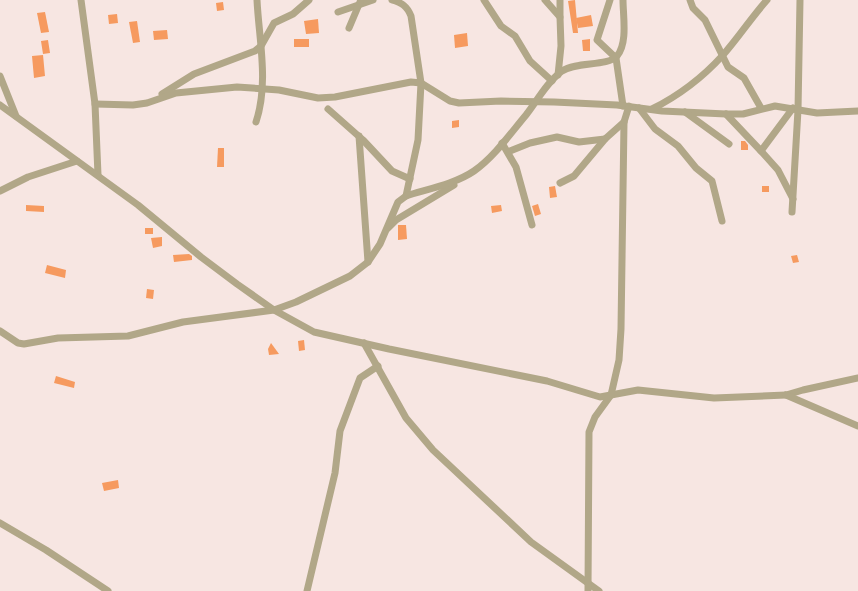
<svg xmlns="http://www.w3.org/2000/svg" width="858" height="591" viewBox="0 0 858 591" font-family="'IBM Plex Sans',sans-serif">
<rect width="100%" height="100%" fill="#f7e6e2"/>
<!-- building -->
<g fill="#f69a5f">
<polygon points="575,0 578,33 573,33 568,1"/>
<polygon points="223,2 224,10 217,11 216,3"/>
<polygon points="45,12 49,32 41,33 37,13"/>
<polygon points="117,14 118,23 109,24 108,15"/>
<polygon points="591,15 593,26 578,28 576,18"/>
<polygon points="318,19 319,33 306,34 304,21"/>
<polygon points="137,21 140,42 133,43 129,22"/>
<polygon points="167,30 168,39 154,40 153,31"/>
<polygon points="467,33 468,46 455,48 454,35"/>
<rect x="294" y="39" width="15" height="8"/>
<polygon points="590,39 590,51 583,51 582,40"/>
<polygon points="48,40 50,53 43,54 41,41"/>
<polygon points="43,55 45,76 34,78 32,56"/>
<polygon points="459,120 459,127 452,128 452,121"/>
<polygon points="741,141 745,141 748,145 748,150 741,150"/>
<polygon points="218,148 224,148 224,167 217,167"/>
<polygon points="555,186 557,197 550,198 549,187"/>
<rect x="762" y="186" width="7" height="6"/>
<polygon points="538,204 541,214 535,216 532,206"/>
<polygon points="26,205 44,206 44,212 26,211"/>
<polygon points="501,205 502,211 492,213 491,206"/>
<polygon points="398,225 406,225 407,239 398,240"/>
<rect x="145" y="228" width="8" height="6"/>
<polygon points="162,237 162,246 153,248 151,238"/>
<polygon points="189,254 192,256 192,260 174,262 173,255"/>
<polygon points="797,255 799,262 793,263 791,256"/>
<polygon points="47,265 66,270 65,278 45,273"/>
<polygon points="147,289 154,290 153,299 146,298"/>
<polygon points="304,340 305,350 299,351 298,341"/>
<polygon points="271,343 279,354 269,355 268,349"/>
<polygon points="56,376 75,382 74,388 54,383"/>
<polygon points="118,480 119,488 104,491 102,483"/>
</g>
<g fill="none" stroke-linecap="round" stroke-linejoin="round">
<!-- street -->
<g stroke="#b1a788" stroke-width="7">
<polyline points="81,0 95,104 98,175"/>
<path d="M392 0C402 3 407 6 411 16L421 83 418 140 406 196"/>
<polyline points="484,0 501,26 515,36 530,61 552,81"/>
<polyline points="545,0 560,17 561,46 558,75"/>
<polyline points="610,0 597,40 616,58 623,106"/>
<polyline points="690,0 693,8 705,20 728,67 744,78 761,108"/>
<polyline points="338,12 373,0"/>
<polyline points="560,17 560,0"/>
<polyline points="349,28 360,2"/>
<polyline points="0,76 16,116"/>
<polyline points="162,94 194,74 255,51 261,46 274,23 293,14 309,0"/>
<polyline points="95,104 133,105 147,103 176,93 237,87 279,90 318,98 335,97 411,82 421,83 450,101 459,103 501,101 554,102 617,105 662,111 726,114 743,114 775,106 817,113 858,111"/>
<polyline points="0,105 138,205 201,257 237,284 274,310 314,332 389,349 547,381 600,397 638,390 714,398 786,395 803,390 858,378"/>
<polyline points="639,108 655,129 678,146 696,168 712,181 722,221"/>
<polyline points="328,109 363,140 392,171 410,179"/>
<path d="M652 109C678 96 704 76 723 55 738 38 751 18 767 0"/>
<polyline points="685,112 729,144"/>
<polyline points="726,114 761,151 793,108"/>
<path d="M256 122C269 83 259 40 257 0"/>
<polyline points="359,136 368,262"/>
<polyline points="502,143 516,167 532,225"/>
<polyline points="510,151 530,143 557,137 579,142 605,139 624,122"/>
<polyline points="761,151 778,170 793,199"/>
<polyline points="560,183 574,176 605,139"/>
<polyline points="0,191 28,177 77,161"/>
<polyline points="792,212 798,110 800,0"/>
<polyline points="388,228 396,220 454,185"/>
<path d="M0 331 18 343 24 344 58 338 128 336 183 322 274 310 296 302 350 276 368 262 380 244 398 202 406 196C428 189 455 184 474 171 494 157 510 134 526 115 537 101 547 82 562 71 577 61 607 67 617 56 628 43 623 16 623 0"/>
<polyline points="364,343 406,418 433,450 531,542 599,591"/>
<polyline points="786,395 858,426"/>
<polyline points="0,523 46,550 108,591"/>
<polyline points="307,591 335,473 340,431 360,378 378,366"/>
<polyline points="588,591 589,432 595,417 611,395 619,360 621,329 624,122 629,106"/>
</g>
</g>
</svg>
